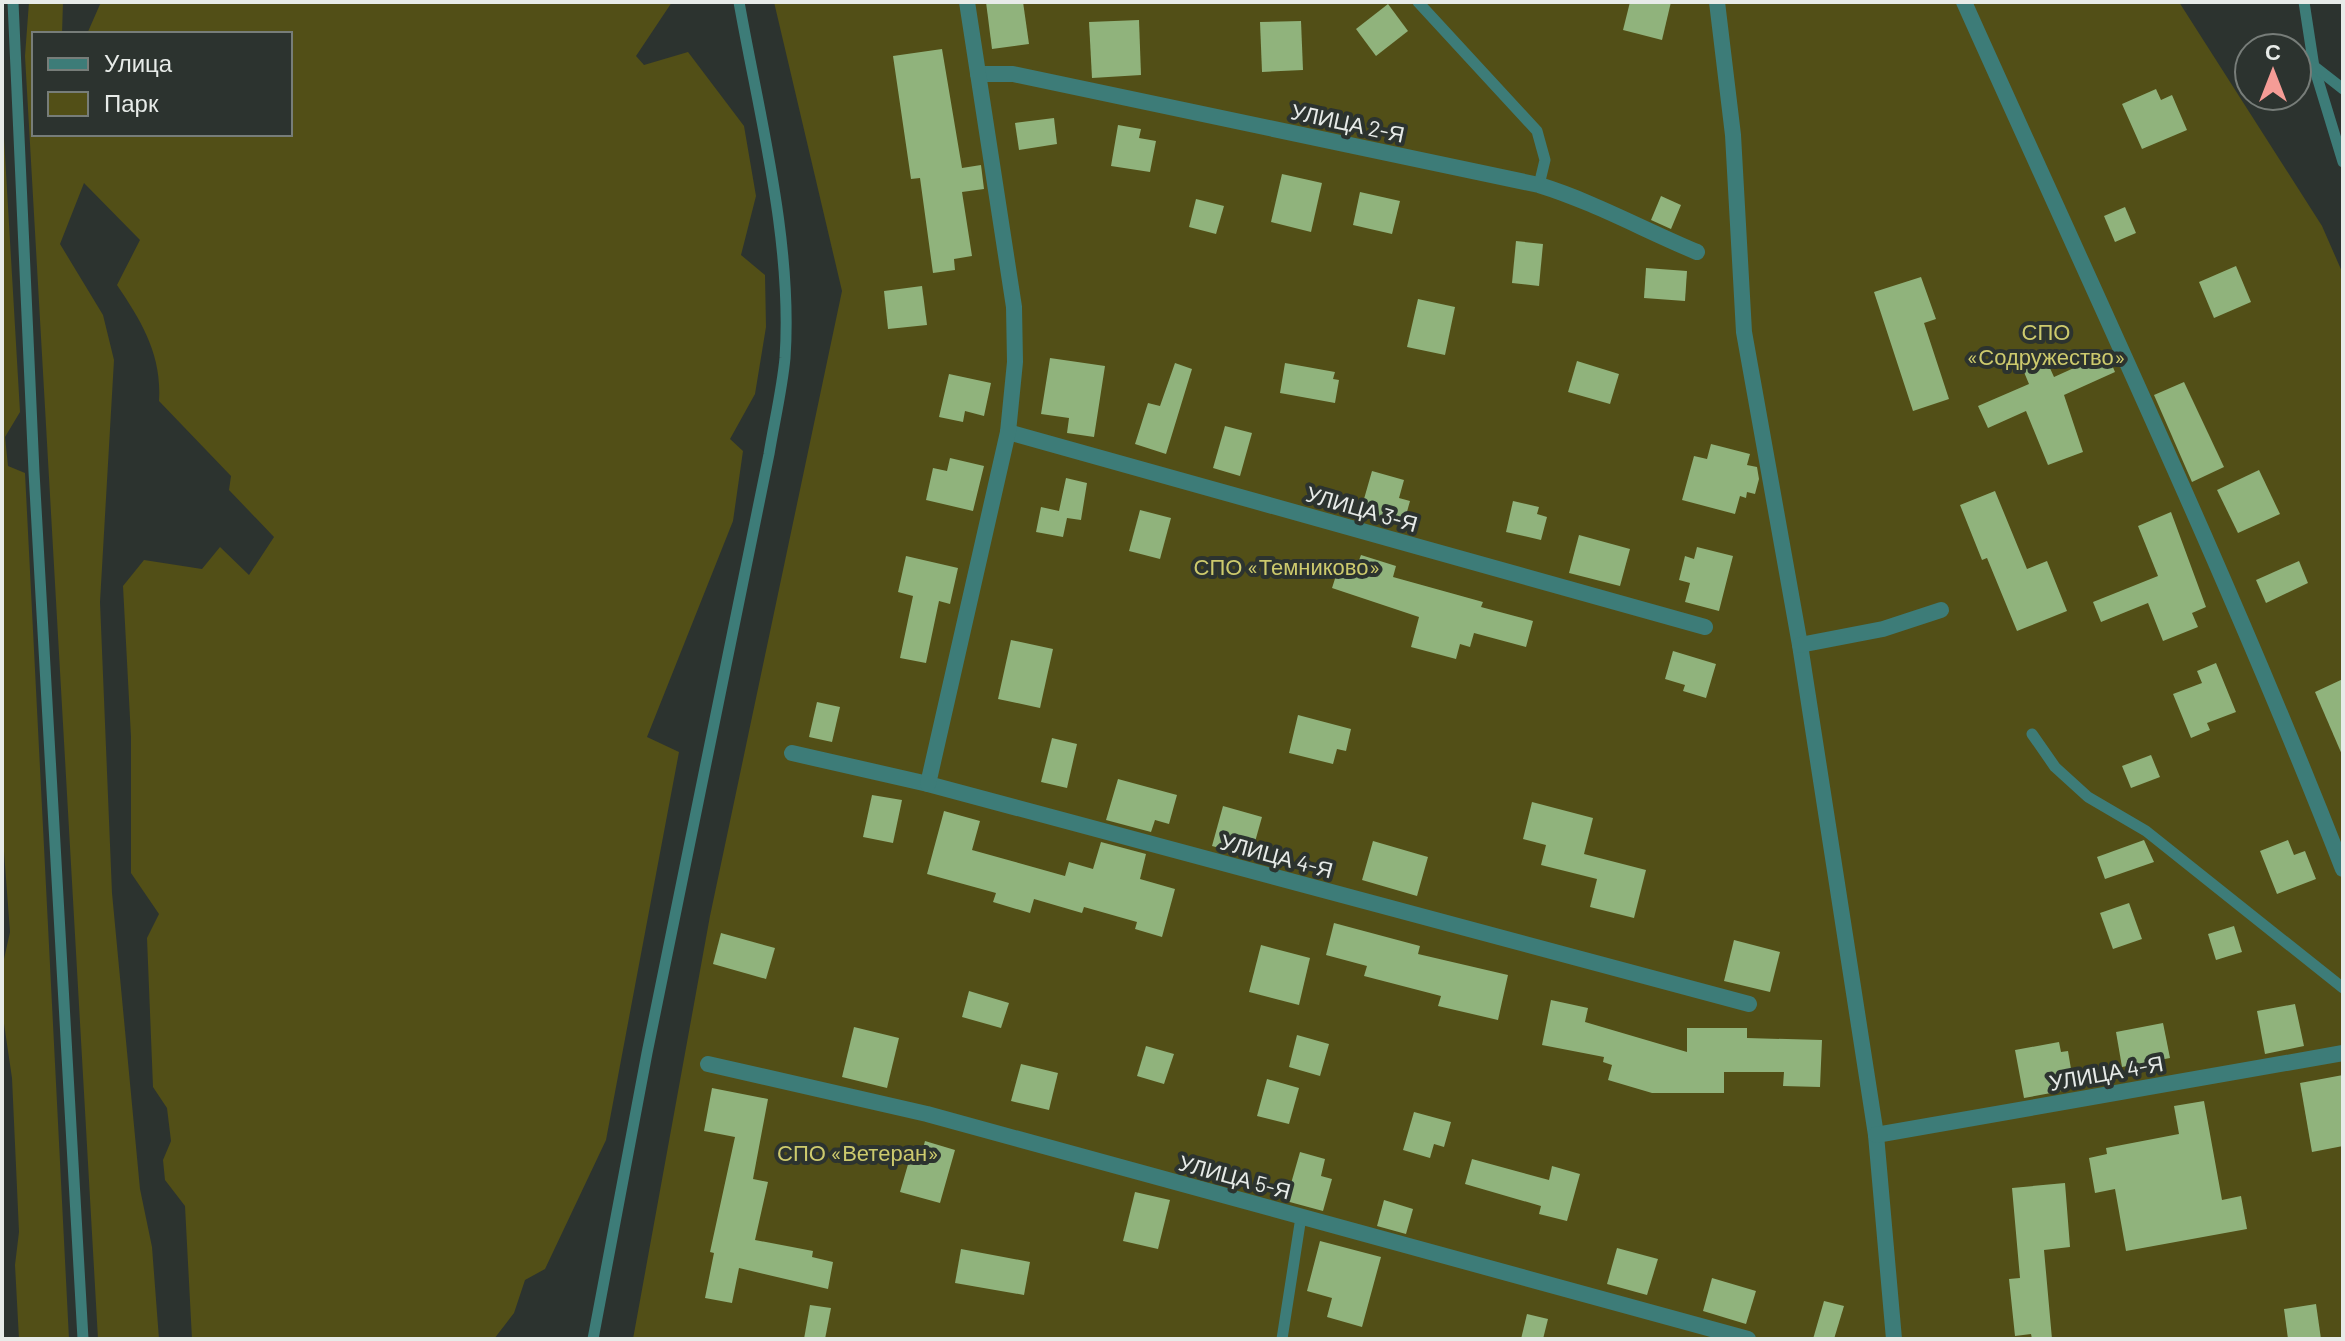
<svg xmlns="http://www.w3.org/2000/svg" width="2345" height="1341" viewBox="0 0 2345 1341" font-family="Barlow,sans-serif">
<rect width="100%" height="100%" fill="#2c332f"/>
<!-- green -->
<g fill="#524f17">
<path d="M29 2H63L62 34H34V134H290V34H87L101 2H672L636 56 644 65 688 52 744 126 756 196 741 255 765 275 766 327 755 394 730 439 743 451 733 521 647 737 679 752 606 1140 545 1269 525 1280 514 1313 494 1339H192L185 1206 165 1180 163 1160 171 1141 167 1108 153 1087 147 938 159 914 131 873V737L123 586 144 560 202 569 220 547 249 575 274 537 229 490 231 476 159 401C162 355 142 322 117 285L140 240 84 183 60 244 103 315 114 360 100 602 112 893 140 1189 152 1247 159 1339H98L25 56Z"/>
<polygon points="774,2 2179,2 2322,226 2343,274 2343,1339 633,1339 710,916 842,291"/>
<polygon points="2,104 20,412 5,437 8,466 25,473 69,1339 19,1339 15,1265 19,1232 12,1078 2,1010 2,968 10,932 2,825"/>
</g>
<!-- building -->
<g fill="#90b37c">
<polygon points="986,2 1023,2 1029,44 992,49"/>
<polygon points="1630,2 1671,2 1662,40 1623,30"/>
<polygon points="1388,4 1408,31 1376,56 1356,29"/>
<polygon points="1139,20 1141,75 1092,78 1089,22"/>
<polygon points="1301,21 1303,70 1262,72 1260,22"/>
<polygon points="942,49 962,168 981,165 984,189 962,192 972,256 954,259 955,270 933,273 920,178 911,179 893,56"/>
<polygon points="2156,89 2161,100 2172,95 2187,130 2142,149 2122,104"/>
<polygon points="1054,118 1057,144 1019,150 1015,123"/>
<polygon points="1118,125 1141,129 1139,138 1156,141 1150,172 1111,166"/>
<polygon points="1282,174 1322,183 1311,232 1271,222"/>
<polygon points="1360,192 1400,201 1392,234 1353,225"/>
<polygon points="1661,196 1681,205 1671,229 1651,220"/>
<polygon points="1196,199 1224,206 1216,234 1189,227"/>
<polygon points="2125,207 2136,233 2115,242 2104,216"/>
<polygon points="1516,241 1543,244 1539,286 1512,283"/>
<polygon points="2236,266 2251,302 2214,318 2199,282"/>
<polygon points="1646,268 1687,271 1685,301 1644,298"/>
<polygon points="1921,277 1936,319 1924,323 1949,399 1913,411 1874,292"/>
<polygon points="922,286 927,325 888,329 884,291"/>
<polygon points="1418,299 1455,307 1445,355 1407,347"/>
<polygon points="2107,353 2115,372 2064,395 2083,452 2048,465 2026,411 1988,428 1978,406 2029,384 2021,365 2044,355 2054,377"/>
<polygon points="1050,358 1105,366 1094,437 1067,433 1069,418 1041,414"/>
<polygon points="1577,361 1619,374 1610,404 1568,392"/>
<polygon points="1175,363 1192,369 1166,454 1135,444 1148,403 1160,406"/>
<polygon points="1285,363 1335,372 1333,379 1339,380 1335,403 1280,393"/>
<polygon points="949,374 991,383 984,416 965,411 963,422 939,417"/>
<polygon points="2184,382 2224,467 2192,482 2154,395"/>
<polygon points="1225,426 1252,433 1240,476 1213,468"/>
<polygon points="1711,444 1750,454 1747,465 1757,467 1759,479 1755,494 1747,492 1746,498 1740,496 1735,514 1682,500 1694,456 1707,459"/>
<polygon points="950,458 984,466 973,511 926,500 933,468 947,471"/>
<polygon points="2259,470 2280,514 2238,533 2217,490"/>
<polygon points="1372,471 1404,480 1399,498 1410,501 1403,526 1360,513"/>
<polygon points="1066,478 1087,483 1081,520 1067,518 1063,537 1036,532 1041,507 1059,511"/>
<polygon points="1995,491 2027,569 2047,561 2067,611 2017,631 1987,558 1982,560 1960,505"/>
<polygon points="1513,501 1539,507 1537,514 1547,517 1541,540 1506,532"/>
<polygon points="1140,510 1171,518 1160,559 1129,551"/>
<polygon points="2171,512 2206,607 2192,613 2198,627 2163,641 2148,603 2101,622 2093,602 2158,576 2138,526"/>
<polygon points="1579,535 1630,549 1620,586 1569,573"/>
<polygon points="1697,547 1733,556 1719,611 1685,602 1690,583 1679,580 1685,556 1694,559"/>
<polygon points="1361,555 1396,566 1393,577 1483,602 1481,607 1533,621 1526,647 1474,633 1470,647 1460,644 1456,659 1411,647 1419,617 1332,588 1340,563 1356,568"/>
<polygon points="906,556 958,568 950,604 939,601 926,663 900,658 913,596 898,592"/>
<polygon points="2299,561 2308,583 2266,603 2256,580"/>
<polygon points="1011,640 1053,649 1040,708 998,699"/>
<polygon points="1673,651 1716,664 1706,698 1683,691 1685,685 1665,679"/>
<polygon points="2216,663 2236,712 2207,723 2210,730 2191,738 2173,694 2202,683 2197,671"/>
<polygon points="2343,679 2343,757 2315,692"/>
<polygon points="817,702 840,707 832,742 809,737"/>
<polygon points="1298,715 1351,729 1346,751 1337,749 1333,764 1289,753"/>
<polygon points="1052,738 1077,744 1067,788 1041,782"/>
<polygon points="2151,755 2160,777 2131,788 2122,766"/>
<polygon points="1118,779 1177,795 1169,824 1155,820 1151,832 1106,820"/>
<polygon points="872,795 902,800 893,843 863,837"/>
<polygon points="1532,802 1593,818 1584,854 1646,870 1634,918 1590,907 1597,879 1541,865 1546,845 1523,839"/>
<polygon points="1223,806 1262,817 1251,856 1212,846"/>
<polygon points="944,811 980,821 972,850 1065,876 1069,862 1093,869 1101,842 1146,854 1140,879 1175,889 1162,937 1135,929 1137,922 1084,907 1082,913 1034,899 1030,913 993,902 996,893 927,874"/>
<polygon points="2144,840 2154,862 2105,879 2097,857"/>
<polygon points="2288,840 2294,855 2305,851 2316,879 2277,894 2260,851"/>
<polygon points="1373,841 1428,857 1417,896 1362,880"/>
<polygon points="2129,903 2142,939 2113,949 2100,913"/>
<polygon points="1334,923 1420,946 1418,954 1508,975 1498,1020 1438,1006 1441,996 1364,976 1367,966 1326,955"/>
<polygon points="2234,926 2242,952 2216,960 2208,934"/>
<polygon points="721,933 775,948 766,979 713,964"/>
<polygon points="1734,940 1780,952 1770,992 1724,981"/>
<polygon points="1261,945 1310,958 1299,1005 1249,992"/>
<polygon points="969,991 1009,1003 1001,1028 962,1017"/>
<polygon points="1551,1000 1588,1008 1585,1022 1687,1052 1687,1028 1747,1028 1747,1038 1822,1040 1820,1087 1783,1086 1784,1072 1724,1072 1724,1093 1652,1093 1608,1080 1612,1065 1603,1062 1604,1057 1542,1045"/>
<polygon points="2295,1004 2304,1046 2265,1054 2257,1011"/>
<polygon points="2163,1023 2170,1058 2122,1067 2116,1032"/>
<polygon points="854,1027 899,1038 887,1088 842,1077"/>
<polygon points="1297,1035 1329,1044 1320,1076 1289,1067"/>
<polygon points="2059,1042 2061,1052 2068,1051 2072,1075 2065,1077 2067,1090 2024,1098 2015,1050"/>
<polygon points="1146,1046 1174,1054 1164,1084 1137,1076"/>
<polygon points="1021,1064 1058,1073 1049,1110 1011,1101"/>
<polygon points="2343,1075 2343,1146 2312,1152 2300,1083"/>
<polygon points="1267,1079 1299,1088 1289,1124 1257,1116"/>
<polygon points="712,1088 768,1099 753,1179 768,1182 755,1240 813,1251 812,1257 833,1262 828,1289 739,1268 732,1303 705,1298 714,1253 710,1252 735,1137 704,1131"/>
<polygon points="2204,1101 2222,1200 2241,1196 2247,1229 2126,1251 2115,1189 2095,1193 2089,1158 2107,1154 2106,1148 2179,1134 2174,1106"/>
<polygon points="1414,1112 1451,1122 1444,1147 1434,1144 1430,1158 1403,1150"/>
<polygon points="925,1141 955,1150 940,1203 900,1192 911,1154 921,1156"/>
<polygon points="1300,1152 1325,1159 1321,1176 1332,1179 1323,1211 1286,1201"/>
<polygon points="1472,1159 1549,1180 1552,1166 1580,1174 1567,1221 1539,1214 1541,1206 1465,1184"/>
<polygon points="2065,1183 2070,1247 2044,1250 2052,1339 2032,1339 2031,1334 2015,1336 2009,1279 2020,1278 2012,1188"/>
<polygon points="1135,1192 1170,1200 1158,1249 1123,1241"/>
<polygon points="1384,1200 1413,1209 1406,1234 1377,1226"/>
<polygon points="1320,1241 1381,1257 1362,1327 1327,1317 1332,1298 1307,1291"/>
<polygon points="1617,1248 1658,1259 1647,1295 1607,1284"/>
<polygon points="961,1249 1030,1262 1024,1295 955,1283"/>
<polygon points="1712,1278 1756,1291 1746,1324 1703,1311"/>
<polygon points="1824,1301 1844,1306 1834,1339 1813,1339"/>
<polygon points="2316,1304 2321,1339 2288,1339 2284,1309"/>
<polygon points="810,1305 831,1308 825,1339 804,1339"/>
<polygon points="1527,1314 1548,1319 1543,1339 1521,1339"/>
</g>
<g fill="none" stroke-linecap="round" stroke-linejoin="round">
<!-- lane -->
<g stroke="#3d7c78" stroke-width="11">
<polyline points="13,2 34,472 83,1339"/>
<polyline points="1418,2 1537,131 1545,160 1539,185"/>
<polyline points="2304,2 2314,67 2343,162"/>
<polyline points="2315,67 2343,89"/>
<polyline points="2032,734 2055,767 2088,797 2146,831 2343,988"/>
<path d="M593 1339 647 1053 769 454C774 423 782 390 785 358 793 242 759 115 739 2"/>
<polyline points="1282,1339 1301,1217"/>
</g>
<!-- street -->
<g stroke="#3d7c78" stroke-width="16">
<polyline points="1717,2 1733,135 1744,332 1800,645 1876,1135 1894,1339"/>
<path d="M1964 2C2093 290 2228 575 2343 869"/>
<path d="M978 74H1013L1539 185C1594 202 1644 230 1697 252"/>
<polyline points="1008,432 1705,627"/>
<polyline points="1800,645 1883,629 1941,610"/>
<polyline points="792,753 928,784 1749,1004"/>
<polyline points="928,784 1008,432 1015,362 1014,307 967,2"/>
<polyline points="708,1064 927,1114 1748,1339"/>
<polyline points="1876,1135 2343,1053"/>
</g>
</g>
<g text-anchor="middle" dominant-baseline="central" stroke-width="8" stroke-linejoin="round" paint-order="stroke">
<!-- street labels -->
<g font-size="22" fill="#e7ebe8" stroke="#2c332f">
<text transform="translate(1348 122) rotate(12)">УЛИЦА 2-Я</text>
<text transform="translate(1362 508) rotate(16)">УЛИЦА 3-Я</text>
<text transform="translate(1277 855) rotate(15)">УЛИЦА 4-Я</text>
<text transform="translate(2106 1072) rotate(-10)">УЛИЦА 4-Я</text>
<text transform="translate(1235 1176) rotate(15)">УЛИЦА 5-Я</text>
</g>
<!-- park labels -->
<g font-size="22" fill="#cdca6d" stroke="#2c332f">
<text x="2046" y="331">СПО<tspan x="2046" dy="25">«Содружество»</tspan></text>
<text x="1287" y="566">СПО «Темниково»</text>
<text x="858" y="1152">СПО «Ветеран»</text>
</g>
</g>
<!-- border -->
<rect width="2345" height="1341" fill="none" stroke="#e7ebe8" stroke-width="8"/>
<!-- legend -->
<rect x="32" y="32" width="260" height="104" fill="#2c332f" stroke="#777d79" stroke-width="2"/>
<rect x="48" y="58" width="40" height="12" fill="#3d7c78" stroke="#777d79" stroke-width="2"/>
<text x="104" y="72" font-size="24" fill="#e7ebe8">Улица</text>
<rect x="48" y="92" width="40" height="24" fill="#524f17" stroke="#777d79" stroke-width="2"/>
<text x="104" y="112" font-size="24" fill="#e7ebe8">Парк</text>
<!-- north arrow -->
<g transform="translate(2273 72)"><circle r="38" fill="#2c332f" stroke="#777d79" stroke-width="2"/>
<path d="M0-6L14 30L0 20L-14 30Z" fill="#f59c96"/>
<text y="-12" font-size="22" font-weight="bold" text-anchor="middle" fill="#e7ebe8">С</text>
</g>
</svg>
